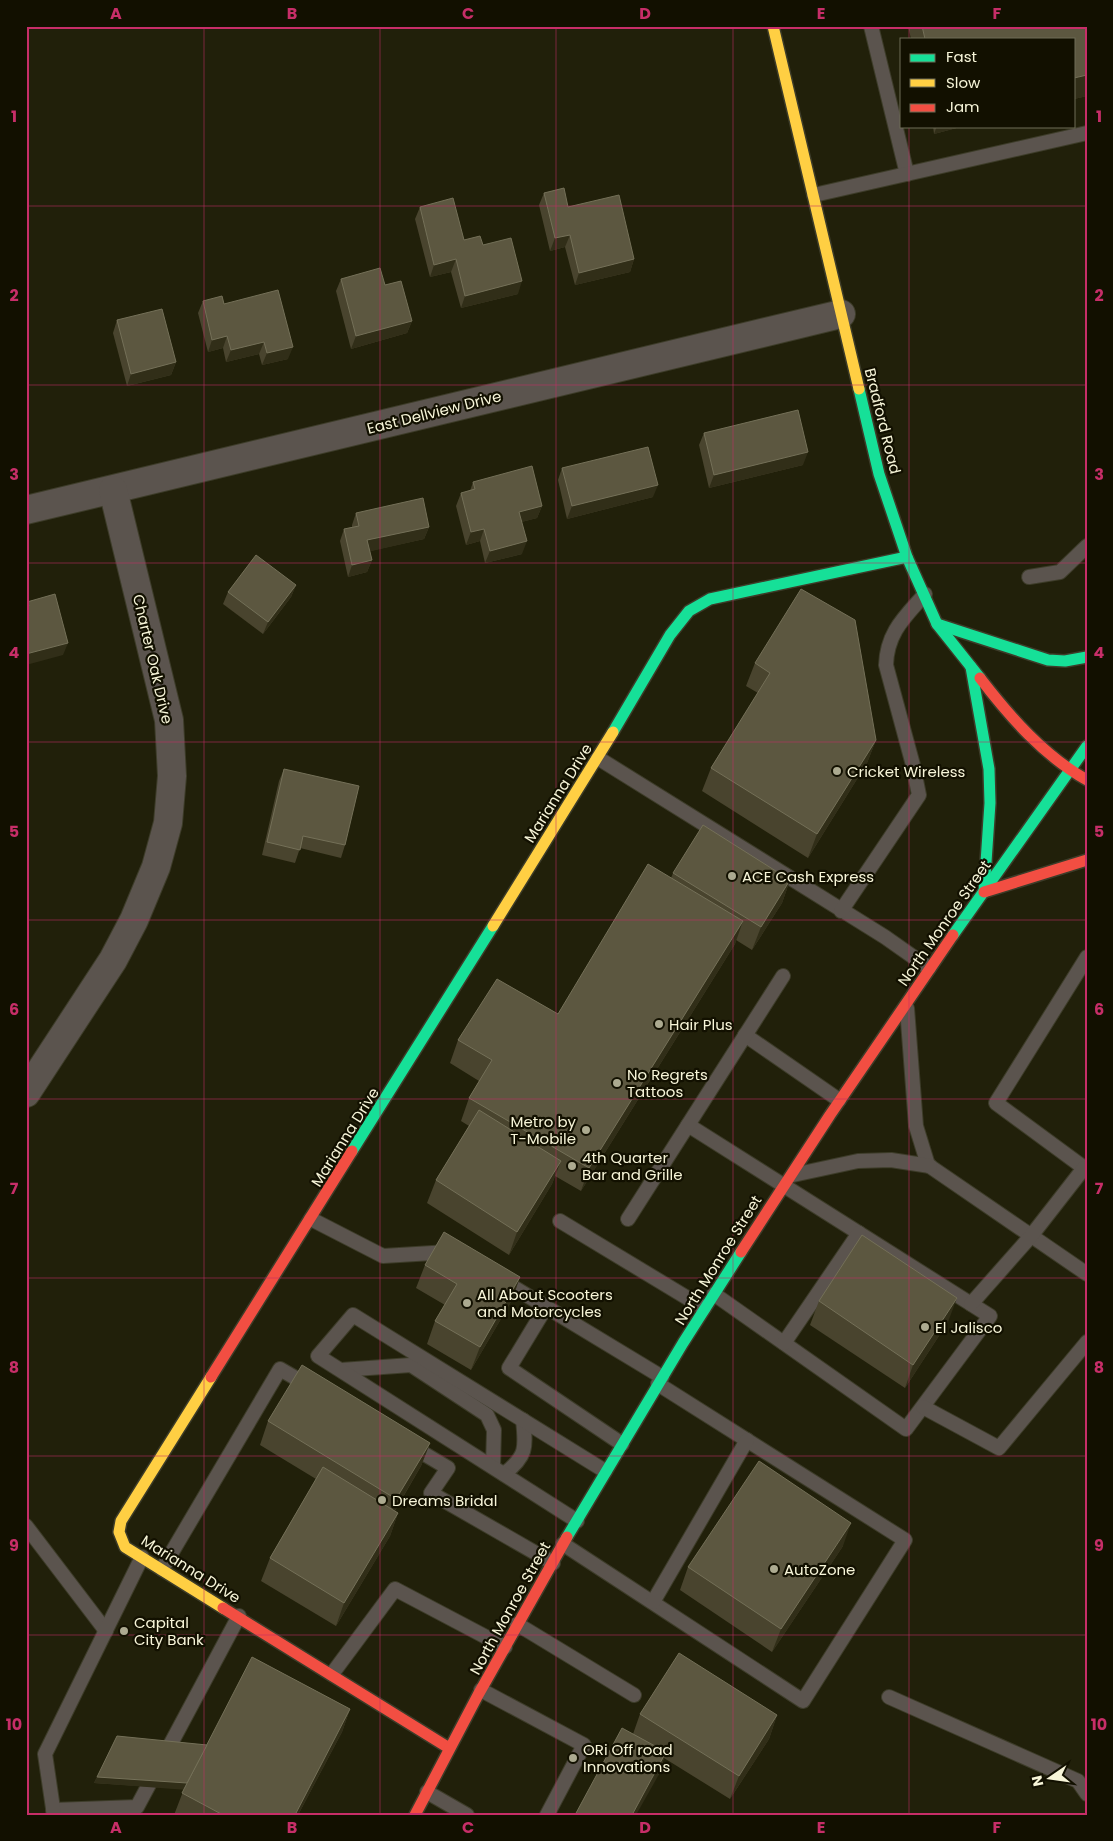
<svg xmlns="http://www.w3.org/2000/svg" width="1113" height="1841" viewBox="0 0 1113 1841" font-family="Poppins,sans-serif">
<rect width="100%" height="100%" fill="#21200a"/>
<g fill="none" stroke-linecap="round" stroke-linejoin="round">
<!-- lane casing -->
<g stroke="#3d3c29" stroke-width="16">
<g id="lane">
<polyline points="871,26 907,174"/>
<polyline points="814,195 1087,133"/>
<polyline points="1029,577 1060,572 1087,546"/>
<polyline points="598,758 885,937 929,968"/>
<path d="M841 911 919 795 913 765 886 665C887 632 905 617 925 594"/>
<polyline points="1087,957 996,1103 1087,1170"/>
<polyline points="907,1008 916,1126 928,1165 1087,1274"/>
<polyline points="745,1035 839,1100"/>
<polyline points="688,1125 990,1316 906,1429 714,1294"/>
<polyline points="793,1175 858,1161 891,1160 930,1166"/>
<polyline points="311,1219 383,1256 449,1252"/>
<polyline points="628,1219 783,976"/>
<polyline points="560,1221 704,1308"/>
<polyline points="500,1279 662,1377"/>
<polyline points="971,1304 1031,1236 1084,1168"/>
<polyline points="546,1307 509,1368 622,1444"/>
<polyline points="784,1343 859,1233"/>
<polyline points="341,1370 411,1365 487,1415 494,1430 493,1467"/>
<polyline points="923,1407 999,1448 1087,1342"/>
<polyline points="411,1446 448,1468 431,1493 553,1563"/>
<path d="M504 1474C527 1456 526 1448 523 1420"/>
<polyline points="577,1521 318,1356 353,1315 605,1471"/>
<polyline points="26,1526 106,1631"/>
<polyline points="563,1544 803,1701 905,1540 658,1384"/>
<polyline points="162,1569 280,1369 311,1387"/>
<polyline points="653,1602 747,1440"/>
<polyline points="517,1624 634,1695"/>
<polyline points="332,1674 395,1589 505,1647"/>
<polyline points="481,1690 584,1745 547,1815"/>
<polyline points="889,1697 1078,1781 1087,1794"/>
<polyline points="427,1792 467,1815"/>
<polyline points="53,1810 137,1807 239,1616"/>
<polyline points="54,1815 45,1754 142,1557"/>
</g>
</g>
<!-- street casing -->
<g stroke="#3d3c29" stroke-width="30">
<g id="street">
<polyline points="26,510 841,314"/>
<polyline points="26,1093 113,960 134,920 156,867 168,823 172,776 169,720 113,490"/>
</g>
</g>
<!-- fast casing -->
<g stroke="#3d3c29" stroke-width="14">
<g id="fast">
<polyline points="859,389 879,474 907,557 937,624 980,678"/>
<polyline points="937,624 1048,660 1065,661 1087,657"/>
<polyline points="971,667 989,769 990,803 984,892"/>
<polyline points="613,732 670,635 689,611 710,599 907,557"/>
<polyline points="953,935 1087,746"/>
<polyline points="352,1151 493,926"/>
<polyline points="567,1537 683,1343 741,1252"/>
</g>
</g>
<!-- slow casing -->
<g stroke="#3d3c29" stroke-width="14">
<g id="slow">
<polyline points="773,26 859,389"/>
<polyline points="493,926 613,732"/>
<polyline points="211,1377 121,1521 119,1532 125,1547 223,1608"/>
</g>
</g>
<!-- jam casing -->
<g stroke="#3d3c29" stroke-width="14">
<g id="jam">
<path d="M980 678C1010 717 1044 756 1087 780"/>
<polyline points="984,892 1087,860"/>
<polyline points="741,1252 830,1115 953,935"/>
<polyline points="211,1377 352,1151"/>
<polyline points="223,1608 449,1748"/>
<polyline points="415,1815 478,1695 567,1537"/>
</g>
</g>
<!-- lane -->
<use href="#lane" stroke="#5b544e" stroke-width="14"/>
<!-- street -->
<use href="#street" stroke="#5b544e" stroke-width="28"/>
<!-- fast -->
<use href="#fast" stroke="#16e098" stroke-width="11"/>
<!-- slow -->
<use href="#slow" stroke="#ffcf43" stroke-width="11"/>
<!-- jam -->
<use href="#jam" stroke="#f24e42" stroke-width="11"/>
</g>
<!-- wall -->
<g fill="#49442e">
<polygon points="908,26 1087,26 1087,96 1074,99 1074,39 911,39"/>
<polygon points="933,126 964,126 934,134"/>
<polygon points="544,193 568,207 634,259 630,272 575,285 565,247 550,251 539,205"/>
<polygon points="420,207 464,240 483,245 518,294 461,308 451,272 430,277 415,219"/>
<polygon points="341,279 385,285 412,321 407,333 351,349 336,291"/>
<polygon points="203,301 224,304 288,359 262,365 259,354 226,362 223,348 208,352 198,313"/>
<polygon points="117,320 176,362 171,375 127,386 113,333"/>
<polygon points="704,433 803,465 709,488 699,445"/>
<polygon points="562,468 653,497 567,519 558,480"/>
<polygon points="473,482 542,506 537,518 521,522 522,554 485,563 480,541 466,545 456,506 461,493 470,491"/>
<polygon points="356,513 429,527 424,539 370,551 372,560 367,572 348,577 340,541 344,529 352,527 352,525"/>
<polygon points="296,585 291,597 263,634 223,604 228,592"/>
<polygon points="755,663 876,740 867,763 808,858 702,791 711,768 758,693 746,686"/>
<polygon points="284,769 345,845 341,858 300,848 295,863 262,855 279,781"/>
<polygon points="673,873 790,880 782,903 752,950 736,940 735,944 581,1191 555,1176 552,1184 509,1255 427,1203 436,1180 469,1126 461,1121 469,1098 479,1081 450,1063 458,1040 558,1014 671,878"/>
<polygon points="425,1265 520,1277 512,1300 471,1370 427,1344 435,1321 445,1305 416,1288"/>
<polygon points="819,1301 948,1322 905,1388 810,1325"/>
<polygon points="268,1421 430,1443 421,1466 395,1511 398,1513 390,1536 336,1626 261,1581 270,1558 316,1479 260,1445"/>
<polygon points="843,1546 772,1652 680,1590 688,1567"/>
<polygon points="350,1709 342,1732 298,1815 174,1815 184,1789 94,1783 97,1777 207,1745"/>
<polygon points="640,1714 777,1715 769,1739 730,1799 664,1758 658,1776 633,1734"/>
</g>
<!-- shaded-wall -->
<g fill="#312e18">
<polygon points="1087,75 1087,96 1074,99 1074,78"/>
<polygon points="937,126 964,126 934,134"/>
<polygon points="570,235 565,247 550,251 555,238"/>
<polygon points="456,259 451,272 430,277 434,265"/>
<polygon points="634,259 630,272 575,285 579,273"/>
<polygon points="522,281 518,294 461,308 465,296"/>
<polygon points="412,321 407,333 351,349 356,336"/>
<polygon points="227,336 223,348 208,352 212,340"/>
<polygon points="264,342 259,354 226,362 231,350"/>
<polygon points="293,347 288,359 262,365 267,353"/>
<polygon points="176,362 171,375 127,386 131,374"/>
<polygon points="808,452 803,465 709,488 714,475"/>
<polygon points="658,485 653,497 567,519 572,506"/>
<polygon points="542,506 537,518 514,524 519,512"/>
<polygon points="429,527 424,539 363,553 367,540"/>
<polygon points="484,529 480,541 466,545 471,532"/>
<polygon points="527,541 522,554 485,563 490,551"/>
<polygon points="372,560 367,572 348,577 352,565"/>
<polygon points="296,585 291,597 263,634 268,622"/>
<polygon points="68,643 63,655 26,665 26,654"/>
<polygon points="876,740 867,763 808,858 817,834"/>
<polygon points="790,880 782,903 752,950 761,927"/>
<polygon points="743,921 735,944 581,1191 589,1168"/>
<polygon points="561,1161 552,1184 509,1255 517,1232"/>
<polygon points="520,1277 512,1300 471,1370 480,1347"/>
<polygon points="957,1298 948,1322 905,1388 913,1365"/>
<polygon points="430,1443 421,1466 388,1522 396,1499"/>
<polygon points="398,1513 390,1536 336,1626 344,1603"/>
<polygon points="851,1523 843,1546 772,1652 781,1629"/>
<polygon points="350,1709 342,1732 298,1815 295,1815"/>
<polygon points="777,1715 769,1739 730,1799 739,1776"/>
<polygon points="666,1752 658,1776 636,1815 632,1815"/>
<polygon points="97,1777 190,1783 187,1790 94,1783"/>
</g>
<!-- building -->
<g fill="#5c5740" stroke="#747058">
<polygon points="922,26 1087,26 1087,75 1074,78 1074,39 925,39"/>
<polygon points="564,188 568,207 619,195 634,259 579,273 570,235 555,238 544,193"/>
<polygon points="453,198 464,240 480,236 483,245 511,238 522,281 465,296 456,259 434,265 420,207"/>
<polygon points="380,268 385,285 401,281 412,321 356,336 341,279"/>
<polygon points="278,290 293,347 267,353 264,342 231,350 227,336 212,340 203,301 222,296 224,304"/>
<polygon points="162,309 176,362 131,374 117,320"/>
<polygon points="798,410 808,452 714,475 704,433"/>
<polygon points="648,447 658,485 572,506 562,468"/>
<polygon points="532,466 542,506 519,512 527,541 490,551 484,529 471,532 461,493 475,489 473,482"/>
<polygon points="423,498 429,527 367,540 372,560 352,565 344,529 359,526 356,513"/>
<polygon points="256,555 296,585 268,622 228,592"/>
<polygon points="801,589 855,620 876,740 817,834 711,768 770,673 755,663"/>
<polygon points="55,594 68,643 26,654 26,607 29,606 27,602"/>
<polygon points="284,769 359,786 345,845 303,836 300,850 267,842"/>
<polygon points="703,825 790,880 761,927 673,873"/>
<polygon points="648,864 743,921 589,1168 469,1098 492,1060 458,1040 497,979 558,1014"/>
<polygon points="479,1110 561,1161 517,1232 436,1180"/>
<polygon points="444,1232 520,1277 480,1347 435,1321 457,1284 425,1265"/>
<polygon points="862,1235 957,1298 913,1365 819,1301"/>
<polygon points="302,1365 430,1443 396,1499 268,1421"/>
<polygon points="759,1461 851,1523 781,1629 688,1567"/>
<polygon points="323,1467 398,1513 344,1603 270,1558"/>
<polygon points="679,1653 777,1715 739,1776 640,1714"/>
<polygon points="252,1657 350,1709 295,1815 223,1815 182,1793"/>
<polygon points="622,1728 666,1752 632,1815 575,1815"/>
<polygon points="117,1736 207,1745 187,1783 97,1777"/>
</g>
<!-- grid -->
<path fill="none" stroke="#c72e68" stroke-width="1" stroke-opacity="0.55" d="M204 26V1815M380 26V1815M556 26V1815M733 26V1815M909 26V39M909 126V1815M26 206H1087M26 385H1087M26 563H1087M26 742H1087M26 920H1087M26 1099H1087M26 1278H1087M26 1456H1087M26 1635H1087"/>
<!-- markers -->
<g fill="#acaa90" stroke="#121000" stroke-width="2">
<circle cx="837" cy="771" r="5"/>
<circle cx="732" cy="876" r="5"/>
<circle cx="659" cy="1024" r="5"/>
<circle cx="617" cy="1083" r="5"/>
<circle cx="586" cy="1130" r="5"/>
<circle cx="572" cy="1166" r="5"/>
<circle cx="467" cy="1303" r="5"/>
<circle cx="925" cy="1327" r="5"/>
<circle cx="382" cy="1500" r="5"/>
<circle cx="774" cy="1569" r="5"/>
<circle cx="124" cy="1631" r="5"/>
<circle cx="573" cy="1758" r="5"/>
</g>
<g text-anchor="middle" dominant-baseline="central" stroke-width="4.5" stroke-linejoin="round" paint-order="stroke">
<!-- street labels -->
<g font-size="15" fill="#f7f5d8" stroke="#121000">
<text transform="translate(434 412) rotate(-14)">East Dellview Drive</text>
<text transform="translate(883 421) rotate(76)">Bradford Road</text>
<text transform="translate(153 659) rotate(77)">Charter Oak Drive</text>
<text transform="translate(558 793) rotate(-58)">Marianna Drive</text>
<text transform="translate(944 923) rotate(-55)">North Monroe Street</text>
<text transform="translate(345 1137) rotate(-58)">Marianna Drive</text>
<text transform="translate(718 1260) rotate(-58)">North Monroe Street</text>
<text transform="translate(191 1569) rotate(32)">Marianna Drive</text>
<text transform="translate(510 1608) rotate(-61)">North Monroe Street</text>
</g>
<!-- poi labels -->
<g font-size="15" fill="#f7f5d8" stroke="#121000" text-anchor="start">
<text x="847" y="771">Cricket Wireless</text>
<text x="742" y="876">ACE Cash Express</text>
<text x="669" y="1024">Hair Plus</text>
<text x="627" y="1074">No Regrets<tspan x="627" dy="17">Tattoos</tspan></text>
<text x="576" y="1121" text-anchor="end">Metro by<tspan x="576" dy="17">T-Mobile</tspan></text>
<text x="582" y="1157">4th Quarter<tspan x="582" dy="17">Bar and Grille</tspan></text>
<text x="477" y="1294">All About Scooters<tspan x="477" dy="17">and Motorcycles</tspan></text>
<text x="935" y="1327">El Jalisco</text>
<text x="392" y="1500">Dreams Bridal</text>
<text x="784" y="1569">AutoZone</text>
<text x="134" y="1622">Capital<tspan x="134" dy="17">City Bank</tspan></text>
<text x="583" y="1749">ORi Off road<tspan x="583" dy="17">Innovations</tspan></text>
</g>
</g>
<!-- border -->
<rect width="1113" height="1841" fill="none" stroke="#121000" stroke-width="55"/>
<!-- legend -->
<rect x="900" y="38" width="175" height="90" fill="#121000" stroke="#6e6c56"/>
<rect x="910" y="54" width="25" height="8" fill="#16e098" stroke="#6e6c56"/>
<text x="946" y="62" font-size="15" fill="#f7f5d8">Fast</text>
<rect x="910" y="79" width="25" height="8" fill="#ffcf43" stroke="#6e6c56"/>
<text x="946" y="88" font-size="15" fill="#f7f5d8">Slow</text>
<rect x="910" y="104" width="25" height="8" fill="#f24e42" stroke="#6e6c56"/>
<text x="946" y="112" font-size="15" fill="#f7f5d8">Jam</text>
<!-- north arrow -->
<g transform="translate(1050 1778) rotate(257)" stroke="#121000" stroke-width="4" paint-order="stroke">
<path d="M0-4L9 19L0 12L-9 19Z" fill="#f7f5d8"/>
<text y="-8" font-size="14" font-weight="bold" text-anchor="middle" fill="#f7f5d8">N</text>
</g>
<rect x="28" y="28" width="1058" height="1786" fill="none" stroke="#c72e68" stroke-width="2"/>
<g font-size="16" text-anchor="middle" font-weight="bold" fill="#c72e68">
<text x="116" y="19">A</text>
<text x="292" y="19">B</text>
<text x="468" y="19">C</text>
<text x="645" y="19">D</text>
<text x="821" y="19">E</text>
<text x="997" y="19">F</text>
<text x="14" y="122">1</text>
<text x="1099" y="122">1</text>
<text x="14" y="301">2</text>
<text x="1099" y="301">2</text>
<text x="14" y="480">3</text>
<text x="1099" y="480">3</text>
<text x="14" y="658">4</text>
<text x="1099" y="658">4</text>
<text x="14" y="837">5</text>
<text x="1099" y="837">5</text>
<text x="14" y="1015">6</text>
<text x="1099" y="1015">6</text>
<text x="14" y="1194">7</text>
<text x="1099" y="1194">7</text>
<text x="14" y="1373">8</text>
<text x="1099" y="1373">8</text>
<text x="14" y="1551">9</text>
<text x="1099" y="1551">9</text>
<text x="14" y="1730">10</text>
<text x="1099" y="1730">10</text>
<text x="116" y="1833">A</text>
<text x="292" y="1833">B</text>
<text x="468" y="1833">C</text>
<text x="645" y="1833">D</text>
<text x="821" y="1833">E</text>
<text x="997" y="1833">F</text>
</g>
</svg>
